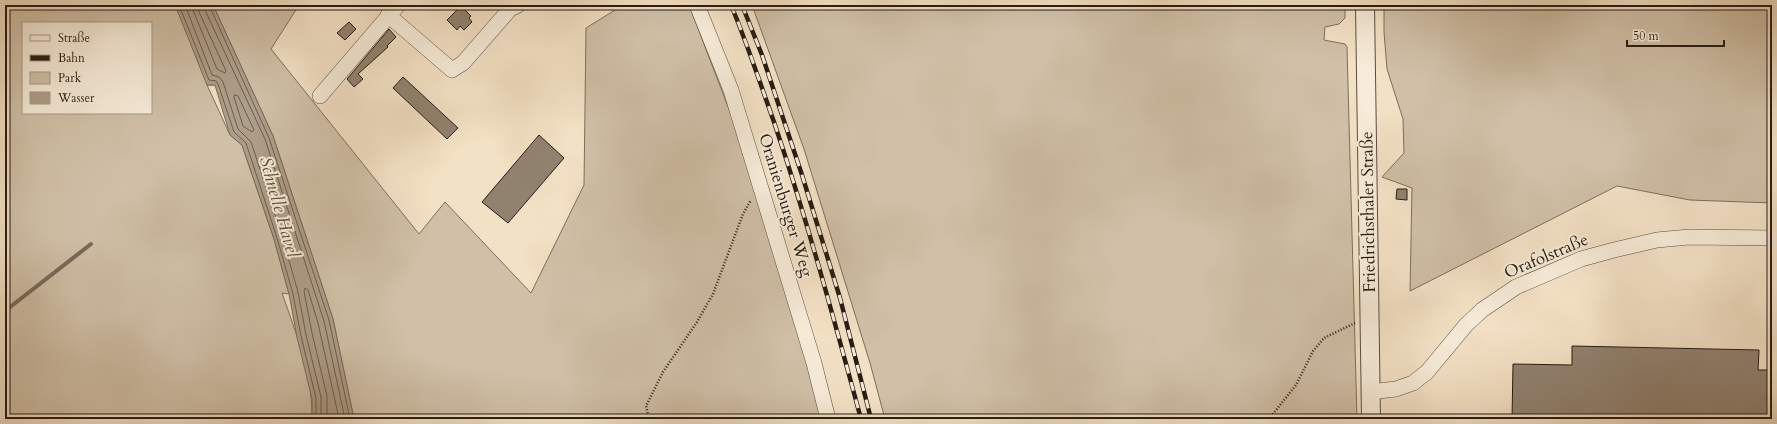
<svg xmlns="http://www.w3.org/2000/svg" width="1777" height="424" viewBox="0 0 1777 424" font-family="Cardo,serif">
<rect width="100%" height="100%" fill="#f3e1c5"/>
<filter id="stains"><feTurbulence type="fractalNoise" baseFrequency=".005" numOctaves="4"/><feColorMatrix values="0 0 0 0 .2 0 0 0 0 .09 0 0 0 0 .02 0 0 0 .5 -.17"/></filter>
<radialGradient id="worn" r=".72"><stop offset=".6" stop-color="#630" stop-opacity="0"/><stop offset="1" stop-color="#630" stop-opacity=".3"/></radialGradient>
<!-- green -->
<g fill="#d0c0a7" stroke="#7c6e5e" fill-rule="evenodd">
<path d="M5 5H178L215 85H207L230 135 242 145 274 239 289 294 282 293C296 333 313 376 312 419H5ZM23 23H151V113H23Z"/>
<polygon points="213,5 299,5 271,49 419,234 445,202 531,293 584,185 586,28 623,5 689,5 740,138 823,419 354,419 333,319 273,136"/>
<polygon points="752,5 1345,5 1345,18 1339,24 1325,27 1324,40 1345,44 1347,47 1357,419 885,419 870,363 804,149"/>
<polygon points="1384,5 1772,5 1772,203 1690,200 1617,186 1410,291 1412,188 1382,177 1404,153 1403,119 1387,69 1384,32"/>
</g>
<!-- water -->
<polygon fill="#ae9e89" stroke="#786a5a" points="175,5 213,5 273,136 333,319 354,419 312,419 312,399 297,337 289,294 274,239 242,145 230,135 215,85 207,85"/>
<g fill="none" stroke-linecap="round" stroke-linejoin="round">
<!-- shore -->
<g stroke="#6a5d4e" stroke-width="1">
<polyline points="179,5 209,80 216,81 218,84 234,132 246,143 277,238 293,294 301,336 316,398 316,419"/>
<polyline points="185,5 212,75 219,77 223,82 238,129 251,142 282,236 298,292 306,335 321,397 321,419"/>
<polyline points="191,5 217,69 225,73 226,71 199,12 198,5"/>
<polyline points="204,5 205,10 265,139 324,321 345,419"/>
<polyline points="209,5 269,138 329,320 350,419"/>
<polygon points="235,95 238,96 254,130 252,132 243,126 234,97"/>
<polyline points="327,419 327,396 312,333 304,291 305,288 308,290 318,323 339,419"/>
</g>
<!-- stream -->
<polyline stroke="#786a5a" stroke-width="4" points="5,311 91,244"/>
</g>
<!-- building -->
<g fill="#918270" stroke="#271c14">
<polygon points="461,6 471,16 469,18 472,22 464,30 460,26 457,30 447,20"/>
<polygon points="349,22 356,29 345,40 337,33"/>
<polygon points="389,29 396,37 387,46 388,47 358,74 363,79 354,87 347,79"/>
<polygon points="403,77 458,128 447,139 393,88"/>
<polygon points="539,135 564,158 508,223 482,202"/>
<polygon points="1397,189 1407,189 1407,200 1396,199"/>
<polygon points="1572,346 1759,350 1758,370 1772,370 1772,419 1512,419 1513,364 1572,365"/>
</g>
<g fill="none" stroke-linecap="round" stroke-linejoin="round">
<!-- minor casing -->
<g stroke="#5a4d40" stroke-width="16">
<g id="minor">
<polyline points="697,5 731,90 814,363 828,419"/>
<polyline points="388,15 452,70 463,63 510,9 518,5"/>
<polyline points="320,96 398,5"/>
<polyline points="1370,392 1396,389 1413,383 1427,372 1466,325 1482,310 1516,287 1581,259 1614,250 1657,240 1689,237 1772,238"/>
</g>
</g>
<!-- tertiary casing -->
<g stroke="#5a4d40" stroke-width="20">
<polyline id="tertiary" points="1365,5 1371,419"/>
</g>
<!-- path -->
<g stroke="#271c14" stroke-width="2.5" stroke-dasharray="1 2" stroke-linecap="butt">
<polyline points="649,419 646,406 663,372 697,322 713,294 743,214 751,200"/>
<polyline points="1269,419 1296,385 1313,351 1324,338 1355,323"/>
</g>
<!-- minor -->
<use href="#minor" stroke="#f7ecd9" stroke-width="15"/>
<!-- tertiary -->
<use href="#tertiary" stroke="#f7ecd9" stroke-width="18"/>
<!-- rail casing -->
<g stroke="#271c14" stroke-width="4.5">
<g id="rail">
<path d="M731 5C747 43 760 83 774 122 807 220 834 319 861 419"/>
<polyline points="742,5 762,55 802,175 840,298 871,419"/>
</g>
</g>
<!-- rail -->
<use href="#rail" stroke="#f7ecd9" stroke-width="3" stroke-dasharray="9" stroke-linecap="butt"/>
</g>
<g text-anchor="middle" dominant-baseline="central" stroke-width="4" stroke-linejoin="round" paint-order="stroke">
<!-- street labels -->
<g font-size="17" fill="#271c14" stroke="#f7ecd9">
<text transform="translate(786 205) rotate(73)">Oranienburger Weg</text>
<text transform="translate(1368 212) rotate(-91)">Friedrichsthaler Straße</text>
<text transform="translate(1546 256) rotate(-23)">Orafolstraße</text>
</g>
<!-- water labels -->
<g font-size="18" font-style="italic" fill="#5d5043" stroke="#f7ecd9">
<text transform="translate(279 207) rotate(74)">Schnelle Havel</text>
</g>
</g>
<!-- margin -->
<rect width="1777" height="424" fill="none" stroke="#f3e1c5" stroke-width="20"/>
<rect x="6" y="6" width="1765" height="412" fill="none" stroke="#271c14" stroke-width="2"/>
<rect x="10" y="10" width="1757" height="404" fill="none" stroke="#271c14"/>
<!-- legend -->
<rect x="22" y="22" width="130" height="92" fill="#f7ecd9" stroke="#a4998a"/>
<rect x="30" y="35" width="20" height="6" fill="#f7ecd9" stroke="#a4998a"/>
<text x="58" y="42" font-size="12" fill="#271c14">Straße</text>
<rect x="30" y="55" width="20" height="6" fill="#271c14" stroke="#a4998a"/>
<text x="58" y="62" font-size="12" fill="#271c14">Bahn</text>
<rect x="30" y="72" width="20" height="12" fill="#d0c0a7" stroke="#a4998a"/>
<text x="58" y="82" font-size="12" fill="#271c14">Park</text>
<rect x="30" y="92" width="20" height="12" fill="#ae9e89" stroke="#a4998a"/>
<text x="58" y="102" font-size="12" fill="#271c14">Wasser</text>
<!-- scale -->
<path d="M1627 40v6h97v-6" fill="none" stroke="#271c14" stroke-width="2"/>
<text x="1633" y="40" font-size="12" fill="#271c14" stroke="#f7ecd9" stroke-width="3" paint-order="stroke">50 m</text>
<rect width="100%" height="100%" filter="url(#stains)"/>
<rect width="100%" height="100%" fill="url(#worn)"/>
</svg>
